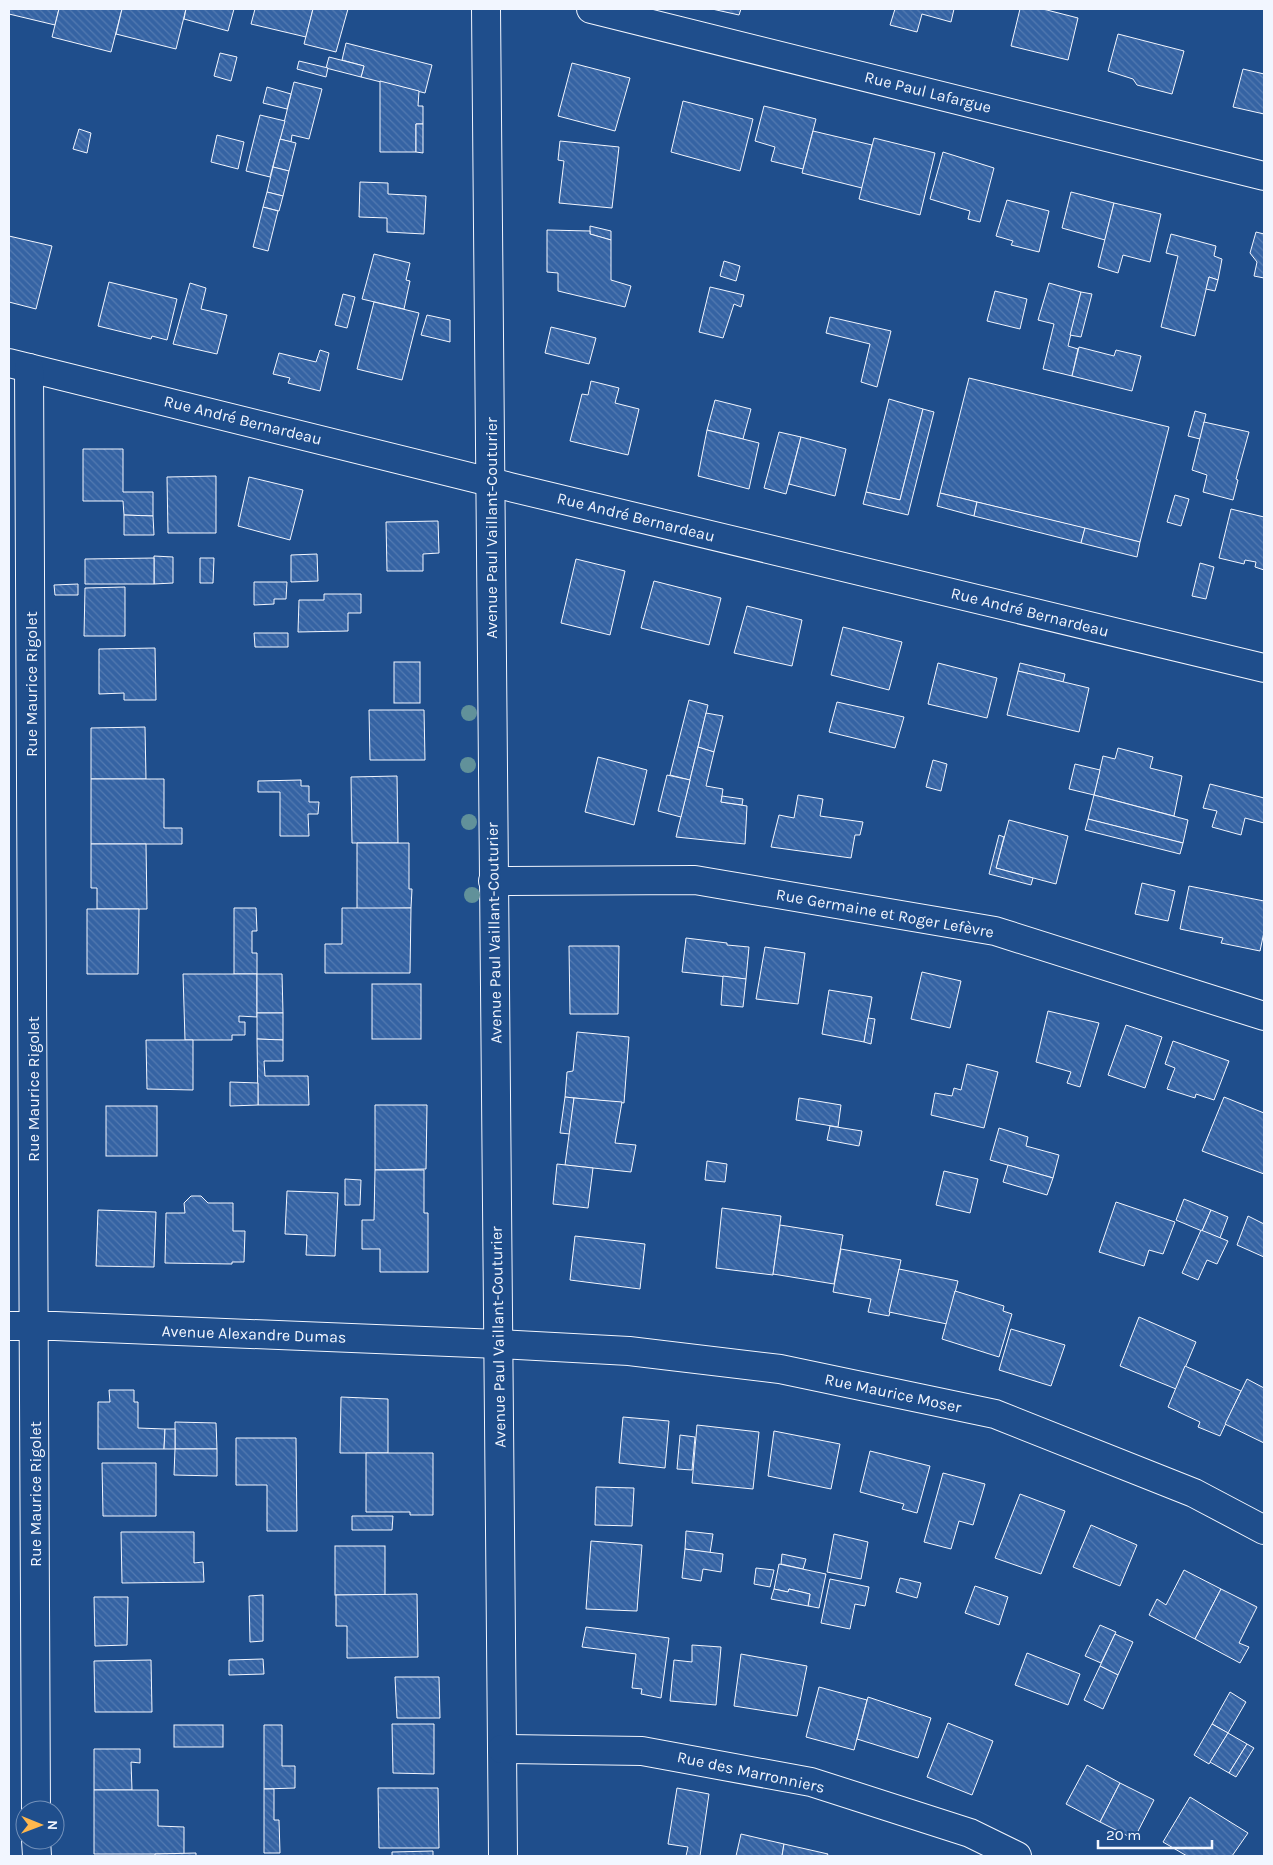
<svg xmlns="http://www.w3.org/2000/svg" width="1273" height="1865" viewBox="0 0 1273 1865" font-family="Karla,sans-serif">
<defs>
<pattern id="building-back-hatch" width="6" height="6" patternUnits="userSpaceOnUse" patternTransform="scale(1.25)"><rect width="6" height="6" fill="#3563a3"/><path d="M-1 5l2 2M0 0l6 6M5-1l2 2" fill="none" stroke="#537ab1"/></pattern>
</defs>
<rect width="100%" height="100%" fill="#1f4e8c"/>
<!-- building -->
<g fill="url(#building-back-hatch)" stroke="#f2f6ff">
<polygon points="9,9 59,9 55,25 9,14"/>
<polygon points="59,9 122,9 111,52 52,37"/>
<polygon points="122,9 186,9 176,49 116,34"/>
<polygon points="186,9 234,9 228,31 184,19"/>
<polygon points="255,9 313,9 306,37 251,24"/>
<polygon points="313,9 348,9 336,52 304,44"/>
<polygon points="712,9 741,9 739,15"/>
<polygon points="895,9 954,9 951,22 922,14 917,32 890,25"/>
<polygon points="1020,9 1043,9 1078,18 1068,60 1011,46"/>
<polygon points="1118,34 1184,51 1172,94 1137,85 1133,79 1108,71"/>
<polygon points="346,43 432,65 425,93 361,77 364,66 342,60"/>
<polygon points="220,53 237,57 231,81 214,76"/>
<polygon points="329,57 364,66 361,77 326,68"/>
<polygon points="299,61 328,68 326,77 297,69"/>
<polygon points="572,63 630,78 615,131 558,116"/>
<polygon points="1243,69 1264,74 1264,114 1233,107"/>
<polygon points="380,81 419,91 418,106 423,106 423,124 416,124 416,152 380,152"/>
<polygon points="294,82 322,89 309,139 292,135 291,142 280,139"/>
<polygon points="267,87 291,94 287,109 263,103"/>
<polygon points="683,101 753,119 740,171 671,152"/>
<polygon points="764,106 816,119 803,169 771,161 775,147 755,141"/>
<polygon points="260,115 285,121 270,177 246,171"/>
<polygon points="416,124 423,124 423,153 416,152"/>
<polygon points="79,129 91,133 87,153 73,149"/>
<polygon points="813,131 872,145 862,188 802,173"/>
<polygon points="217,135 244,142 238,169 211,162"/>
<polygon points="874,138 935,153 920,215 859,199"/>
<polygon points="280,139 296,143 289,171 273,167"/>
<polygon points="560,141 619,147 612,208 559,203 564,161 558,160"/>
<polygon points="943,152 994,168 980,222 968,219 970,211 930,199"/>
<polygon points="273,167 289,171 283,196 267,192"/>
<polygon points="360,182 388,183 388,194 426,196 424,234 387,232 387,218 359,217"/>
<polygon points="267,192 283,196 279,211 263,207"/>
<polygon points="1071,192 1114,203 1105,240 1062,228"/>
<polygon points="1007,200 1049,211 1039,252 1011,245 1013,241 996,236"/>
<polygon points="1114,203 1161,214 1150,262 1123,255 1118,273 1098,267"/>
<polygon points="263,207 278,211 268,251 253,247"/>
<polygon points="590,226 611,231 611,240 590,234"/>
<polygon points="547,230 590,231 590,234 611,240 611,280 631,286 625,307 558,291 558,273 547,272"/>
<polygon points="1256,232 1264,234 1264,278 1254,276 1257,262 1250,253"/>
<polygon points="1171,234 1216,246 1214,256 1222,259 1218,280 1209,277 1195,336 1161,327 1178,256 1166,253"/>
<polygon points="9,236 52,246 36,309 9,302"/>
<polygon points="374,254 410,263 406,280 410,281 404,309 362,299"/>
<polygon points="724,261 740,266 736,281 720,276"/>
<polygon points="1209,277 1218,280 1215,291 1206,289"/>
<polygon points="109,282 177,299 167,340 152,336 151,339 98,326"/>
<polygon points="190,283 206,288 201,309 227,315 217,354 173,344"/>
<polygon points="1049,283 1081,292 1068,346 1078,349 1072,376 1043,369 1054,324 1038,320"/>
<polygon points="710,287 744,295 741,307 734,304 723,338 699,332"/>
<polygon points="995,291 1027,299 1020,329 987,321"/>
<polygon points="1081,292 1092,294 1081,337 1070,335"/>
<polygon points="343,294 355,297 347,328 335,325"/>
<polygon points="374,302 419,313 402,380 357,369"/>
<polygon points="427,315 450,320 450,342 421,335"/>
<polygon points="830,317 891,331 877,387 861,382 870,344 826,333"/>
<polygon points="551,327 596,338 589,364 545,353"/>
<polygon points="1079,347 1114,356 1116,350 1141,356 1132,391 1072,376"/>
<polygon points="320,350 329,353 320,391 288,383 290,378 273,374 279,353 316,362"/>
<polygon points="969,378 1169,427 1140,542 940,493"/>
<polygon points="591,381 619,388 615,403 639,409 628,455 570,441 582,394 588,395"/>
<polygon points="889,399 923,409 900,500 866,492"/>
<polygon points="715,400 751,409 743,439 707,430"/>
<polygon points="923,409 934,412 908,515 863,504 866,492 900,500"/>
<polygon points="1195,411 1206,414 1200,439 1188,436"/>
<polygon points="1204,422 1249,432 1236,479 1238,480 1233,500 1203,492 1207,475 1192,470"/>
<polygon points="707,430 759,443 749,489 698,476"/>
<polygon points="779,432 801,437 786,494 764,488"/>
<polygon points="801,437 846,449 835,496 789,484"/>
<polygon points="83,449 123,449 123,492 153,492 153,516 124,515 123,501 83,501"/>
<polygon points="216,476 216,533 168,533 167,477"/>
<polygon points="249,477 303,490 290,540 238,526"/>
<polygon points="940,493 977,502 974,516 937,506"/>
<polygon points="1175,495 1189,499 1181,526 1167,522"/>
<polygon points="977,502 1085,528 1081,543 974,516"/>
<polygon points="1231,509 1264,517 1264,570 1255,567 1256,562 1245,560 1244,564 1219,558"/>
<polygon points="124,515 153,516 154,535 124,535"/>
<polygon points="438,521 439,553 423,554 423,571 387,571 386,522"/>
<polygon points="1085,528 1140,542 1137,557 1081,543"/>
<polygon points="317,554 318,581 291,582 291,555"/>
<polygon points="154,556 173,557 173,583 154,584"/>
<polygon points="154,558 154,584 85,584 85,559"/>
<polygon points="200,558 214,558 213,583 200,583"/>
<polygon points="576,559 625,571 610,635 561,623"/>
<polygon points="1200,563 1214,567 1206,599 1192,596"/>
<polygon points="654,581 721,598 709,645 641,628"/>
<polygon points="254,582 287,582 286,599 274,599 274,604 254,605"/>
<polygon points="78,584 78,595 55,595 54,585"/>
<polygon points="125,587 125,636 84,636 85,588"/>
<polygon points="324,594 361,594 361,613 348,613 348,631 298,632 299,600 324,600"/>
<polygon points="747,606 802,620 792,666 734,653"/>
<polygon points="843,627 902,642 889,690 831,675"/>
<polygon points="254,633 288,633 288,647 255,647"/>
<polygon points="155,648 156,700 124,700 124,693 99,694 99,649"/>
<rect x="394" y="662" width="26" height="41"/>
<polygon points="938,663 997,678 987,718 928,704"/>
<polygon points="1020,663 1065,674 1063,682 1018,671"/>
<polygon points="1018,671 1089,688 1079,732 1007,715"/>
<polygon points="689,700 708,705 690,780 670,775"/>
<polygon points="837,702 904,717 895,748 829,732"/>
<polygon points="369,710 424,710 425,760 370,760"/>
<polygon points="706,713 723,716 714,752 698,747"/>
<polygon points="145,727 146,779 91,779 91,728"/>
<polygon points="698,747 714,752 706,786 723,789 721,802 747,806 745,844 676,837"/>
<polygon points="1118,748 1153,757 1150,768 1182,776 1174,816 1094,795 1103,756 1115,759"/>
<polygon points="598,757 647,770 634,825 585,812"/>
<polygon points="933,760 947,764 941,791 926,787"/>
<polygon points="1075,764 1100,770 1094,795 1069,789"/>
<polygon points="667,775 690,780 681,817 658,811"/>
<polygon points="397,776 398,843 352,843 351,777"/>
<polygon points="91,779 164,779 164,828 182,828 182,844 91,844"/>
<polygon points="301,780 301,786 309,786 309,802 319,802 318,814 308,814 309,836 280,836 280,792 258,792 258,781"/>
<polygon points="1210,784 1264,798 1264,823 1245,818 1241,835 1212,827 1217,811 1203,808"/>
<polygon points="798,795 823,799 820,816 863,822 860,835 855,835 851,858 771,847 779,815 794,818"/>
<polygon points="1094,795 1188,820 1183,843 1088,819"/>
<polygon points="722,796 743,799 742,805 721,802"/>
<polygon points="1088,819 1183,843 1180,854 1085,830"/>
<polygon points="1009,820 1068,836 1056,884 996,868"/>
<polygon points="999,835 1004,837 996,868 1033,878 1031,885 989,874"/>
<polygon points="357,843 409,843 409,889 412,889 411,908 357,909"/>
<polygon points="91,844 146,844 147,909 97,909 97,888 91,888"/>
<polygon points="1142,883 1175,891 1168,921 1135,914"/>
<polygon points="1189,886 1264,901 1264,932 1260,951 1221,943 1223,938 1180,929"/>
<polygon points="234,908 256,908 257,931 252,931 252,953 257,953 257,974 234,974"/>
<polygon points="342,908 411,908 410,973 325,973 325,944 342,944"/>
<polygon points="87,909 139,909 138,974 87,974"/>
<polygon points="686,938 727,943 727,945 749,947 746,979 682,972"/>
<polygon points="569,946 619,946 618,1014 570,1014"/>
<polygon points="765,947 805,953 798,1004 756,999"/>
<polygon points="922,972 961,981 950,1028 911,1019"/>
<polygon points="183,974 257,974 257,1017 239,1016 239,1022 245,1022 245,1035 232,1035 232,1040 185,1040"/>
<polygon points="257,974 282,974 283,1013 257,1013"/>
<polygon points="723,976 746,979 743,1007 721,1005"/>
<rect x="372" y="984" width="49" height="55"/>
<polygon points="829,990 872,997 864,1042 822,1034"/>
<polygon points="1048,1011 1099,1023 1080,1087 1067,1083 1071,1072 1036,1062"/>
<polygon points="257,1013 283,1013 283,1040 257,1039"/>
<polygon points="868,1018 875,1019 871,1044 864,1042"/>
<polygon points="1126,1025 1162,1037 1145,1088 1108,1075"/>
<polygon points="577,1032 629,1037 624,1103 565,1097 567,1072 573,1071"/>
<polygon points="257,1039 283,1040 283,1061 264,1061 265,1076 308,1076 309,1105 258,1105"/>
<polygon points="146,1040 193,1040 193,1090 147,1089"/>
<polygon points="1173,1041 1229,1061 1214,1100 1196,1094 1195,1098 1167,1089 1175,1068 1165,1064"/>
<polygon points="967,1064 998,1072 984,1128 931,1115 935,1093 952,1096 954,1088 961,1090"/>
<polygon points="230,1082 258,1083 258,1105 230,1106"/>
<polygon points="565,1097 574,1098 570,1134 560,1133"/>
<polygon points="1224,1097 1264,1113 1264,1174 1202,1151"/>
<polygon points="574,1098 622,1102 615,1143 636,1145 631,1172 565,1165"/>
<polygon points="799,1098 841,1105 838,1127 796,1120"/>
<polygon points="375,1105 427,1105 426,1169 375,1170"/>
<rect x="106" y="1106" width="51" height="50"/>
<polygon points="830,1126 862,1131 859,1146 827,1140"/>
<polygon points="999,1128 1028,1137 1026,1146 1059,1155 1053,1178 990,1160"/>
<polygon points="707,1161 727,1164 725,1182 705,1180"/>
<polygon points="557,1164 593,1168 588,1208 553,1204"/>
<polygon points="1008,1165 1053,1178 1047,1195 1003,1182"/>
<polygon points="375,1170 424,1170 424,1213 428,1213 428,1272 380,1272 380,1249 362,1249 362,1220 374,1220"/>
<polygon points="944,1171 978,1179 970,1213 936,1205"/>
<polygon points="345,1179 361,1180 360,1205 345,1205"/>
<polygon points="287,1191 338,1193 335,1256 306,1255 307,1235 285,1234"/>
<polygon points="191,1196 201,1196 208,1203 233,1203 233,1231 245,1231 244,1262 232,1262 232,1264 165,1263 166,1213 185,1213 184,1203"/>
<polygon points="1184,1199 1211,1210 1202,1231 1176,1220"/>
<polygon points="1116,1202 1175,1222 1163,1254 1149,1250 1144,1266 1099,1252"/>
<polygon points="722,1208 781,1216 773,1275 716,1268"/>
<polygon points="98,1210 156,1212 154,1267 96,1266"/>
<polygon points="1211,1210 1228,1217 1220,1238 1202,1231"/>
<polygon points="1248,1216 1264,1224 1264,1257 1237,1245"/>
<polygon points="780,1225 843,1235 834,1284 773,1274"/>
<polygon points="1201,1230 1228,1241 1217,1264 1207,1260 1198,1280 1182,1273"/>
<polygon points="575,1236 645,1244 640,1289 570,1280"/>
<polygon points="841,1249 901,1260 889,1316 868,1312 871,1299 833,1292"/>
<polygon points="899,1269 958,1281 947,1324 889,1312"/>
<polygon points="955,1291 1004,1306 1003,1311 1012,1314 999,1357 942,1339"/>
<polygon points="1139,1317 1196,1342 1176,1389 1120,1366"/>
<polygon points="1011,1329 1065,1345 1051,1386 999,1370"/>
<polygon points="1185,1366 1241,1391 1220,1436 1198,1427 1200,1422 1168,1407"/>
<polygon points="1247,1379 1264,1388 1264,1443 1225,1424"/>
<polygon points="109,1390 134,1390 134,1402 138,1402 138,1428 165,1429 164,1449 98,1449 98,1402 110,1402"/>
<polygon points="341,1397 388,1399 388,1453 340,1453"/>
<polygon points="623,1417 669,1421 665,1468 619,1463"/>
<polygon points="175,1422 216,1423 217,1449 175,1449"/>
<polygon points="697,1425 759,1432 753,1489 692,1483"/>
<polygon points="165,1429 175,1429 175,1449 164,1449"/>
<polygon points="774,1431 840,1444 831,1489 768,1476"/>
<polygon points="680,1435 695,1437 692,1470 677,1469"/>
<polygon points="236,1438 296,1438 297,1531 267,1531 267,1485 236,1485"/>
<polygon points="175,1449 217,1449 217,1476 174,1475"/>
<polygon points="870,1451 930,1466 917,1513 902,1509 904,1504 860,1492"/>
<polygon points="366,1453 433,1453 433,1515 410,1515 410,1512 366,1512"/>
<polygon points="102,1463 156,1463 156,1516 103,1516"/>
<polygon points="943,1473 985,1484 973,1525 959,1521 951,1549 924,1542"/>
<polygon points="596,1487 634,1488 632,1526 595,1525"/>
<polygon points="1020,1494 1065,1511 1041,1574 995,1558"/>
<polygon points="352,1516 393,1516 392,1530 352,1530"/>
<polygon points="1091,1525 1137,1545 1120,1586 1073,1567"/>
<polygon points="686,1531 713,1534 710,1553 685,1549"/>
<polygon points="121,1532 194,1532 194,1563 203,1562 204,1582 122,1583"/>
<polygon points="834,1534 868,1542 861,1579 827,1572"/>
<polygon points="591,1541 642,1545 637,1611 586,1609"/>
<rect x="335" y="1546" width="50" height="49"/>
<polygon points="685,1549 723,1554 721,1572 703,1569 701,1581 682,1578"/>
<polygon points="782,1554 806,1559 803,1569 781,1564"/>
<polygon points="779,1564 826,1574 819,1608 808,1606 810,1594 789,1589 788,1592 774,1589"/>
<polygon points="756,1568 774,1570 770,1587 754,1584"/>
<polygon points="1184,1570 1221,1589 1195,1639 1149,1615 1157,1599 1166,1605"/>
<polygon points="900,1578 921,1583 917,1598 896,1592"/>
<polygon points="830,1579 869,1587 865,1606 855,1604 850,1629 821,1623"/>
<polygon points="975,1586 1008,1597 999,1625 965,1613"/>
<polygon points="774,1589 788,1592 789,1589 810,1594 808,1606 771,1599"/>
<polygon points="1221,1589 1257,1607 1239,1643 1249,1647 1240,1663 1195,1639"/>
<polygon points="417,1594 418,1657 347,1658 347,1626 336,1626 336,1595"/>
<polygon points="263,1595 263,1641 250,1642 249,1596"/>
<polygon points="94,1597 128,1597 127,1645 95,1646"/>
<polygon points="1100,1625 1116,1632 1101,1663 1085,1656"/>
<polygon points="586,1627 669,1638 661,1698 641,1694 642,1689 632,1688 636,1654 582,1647"/>
<polygon points="1115,1634 1133,1642 1118,1675 1100,1666"/>
<polygon points="692,1645 721,1647 716,1705 670,1701 674,1660 692,1662"/>
<polygon points="1027,1653 1080,1674 1068,1705 1015,1685"/>
<polygon points="741,1654 807,1666 797,1716 734,1706"/>
<polygon points="263,1659 264,1674 229,1675 229,1660"/>
<polygon points="151,1660 152,1712 95,1712 94,1661"/>
<polygon points="1100,1666 1118,1675 1103,1709 1084,1700"/>
<polygon points="395,1677 439,1677 440,1718 397,1718"/>
<polygon points="819,1687 867,1700 854,1750 806,1737"/>
<polygon points="1230,1692 1246,1702 1228,1733 1212,1724"/>
<polygon points="868,1697 931,1718 918,1758 857,1739"/>
<polygon points="948,1723 993,1741 972,1795 927,1777"/>
<polygon points="392,1724 434,1724 434,1774 393,1773"/>
<polygon points="1212,1724 1228,1733 1209,1764 1194,1755"/>
<rect x="174" y="1725" width="49" height="22"/>
<polygon points="264,1725 282,1725 282,1766 295,1766 295,1788 264,1789"/>
<polygon points="1228,1733 1247,1744 1229,1773 1210,1762"/>
<polygon points="1247,1744 1254,1748 1236,1777 1229,1773"/>
<polygon points="94,1749 140,1749 140,1763 131,1762 132,1790 94,1790"/>
<polygon points="1087,1765 1120,1783 1100,1822 1066,1804"/>
<polygon points="1120,1783 1154,1800 1134,1839 1100,1822"/>
<polygon points="378,1788 438,1788 439,1848 379,1848"/>
<polygon points="677,1788 709,1794 700,1856 686,1856 688,1847 668,1844"/>
<polygon points="264,1789 274,1789 274,1820 279,1820 280,1853 264,1853"/>
<polygon points="94,1790 158,1790 158,1826 184,1827 184,1854 94,1854"/>
<polygon points="1190,1797 1248,1833 1232,1856 1187,1856 1163,1842"/>
<polygon points="741,1834 784,1844 782,1856 736,1856"/>
<polygon points="784,1844 828,1854 827,1856 782,1856"/>
<polygon points="433,1851 433,1856 392,1856 392,1852"/>
<polygon points="196,1853 196,1856 155,1856 155,1854"/>
</g>
<g fill="none" stroke-linecap="round" stroke-linejoin="round">
<!-- street casing -->
<g stroke="#f2f6ff" stroke-width="30">
<g id="street">
<polyline points="486,9 503,1856"/>
<polyline points="591,9 1264,176"/>
<polyline points="9,363 510,487 1264,668"/>
<polyline points="29,368 36,1810"/>
<polyline points="493,881 695,880 995,931 1264,1016"/>
<polyline points="9,1326 55,1326 498,1344 629,1351 780,1369 995,1414 1194,1493 1264,1530"/>
<polyline points="502,1749 642,1751 811,1782 970,1833 1017,1856"/>
<polyline points="36,1840 37,1856"/>
</g>
</g>
<!-- street -->
<use href="#street" stroke="#1f4e8c" stroke-width="28"/>
</g>
<!-- trees -->
<g fill="#61919a">
<circle cx="469" cy="713" r="8"/>
<circle cx="468" cy="765" r="8"/>
<circle cx="469" cy="822" r="8"/>
<circle cx="472" cy="895" r="8"/>
</g>
<g text-anchor="middle" dominant-baseline="central" stroke-width="4" stroke-linejoin="round" paint-order="stroke">
<!-- street labels -->
<g font-size="16" fill="#f2f6ff" stroke="#1f4e8c">
<text transform="translate(928 92) rotate(14)">Rue Paul Lafargue</text>
<text transform="translate(243 420) rotate(14)">Rue André Bernardeau</text>
<text transform="translate(636 517) rotate(14)">Rue André Bernardeau</text>
<text transform="translate(491 528) rotate(-90)">Avenue Paul Vaillant-Couturier</text>
<text transform="translate(1030 612) rotate(14)">Rue André Bernardeau</text>
<text transform="translate(31 684) rotate(-90)">Rue Maurice Rigolet</text>
<text transform="translate(885 913) rotate(10)">Rue Germaine et Roger Lefèvre</text>
<text transform="translate(494 933) rotate(-91)">Avenue Paul Vaillant-Couturier</text>
<text transform="translate(33 1089) rotate(-90)">Rue Maurice Rigolet</text>
<text transform="translate(254 1334) rotate(2)">Avenue Alexandre Dumas</text>
<text transform="translate(498 1337) rotate(-91)">Avenue Paul Vaillant-Couturier</text>
<text transform="translate(893 1393) rotate(12)">Rue Maurice Moser</text>
<text transform="translate(35 1494) rotate(-90)">Rue Maurice Rigolet</text>
<text transform="translate(751 1772) rotate(12)">Rue des Marronniers</text>
</g>
</g>
<!-- border -->
<rect width="1273" height="1865" fill="none" stroke="#f2f6ff" stroke-width="20"/>
<!-- north arrow -->
<g transform="translate(40 1825) rotate(91)"><circle r="24" fill="#1f4e8c" stroke="#7391ba"/>
<path d="M0-4L9 19L0 12L-9 19Z" fill="#ffb74d"/>
<text y="-8" font-size="14" font-weight="bold" text-anchor="middle" fill="#f2f6ff">N</text>
</g>
<!-- scale -->
<path d="M1098 1840v8h114v-8" fill="none" stroke="#f2f6ff" stroke-width="2.5"/>
<text x="1106" y="1840" font-size="15" fill="#f2f6ff" stroke="#1f4e8c" stroke-width="4" paint-order="stroke">20 m</text>
</svg>
